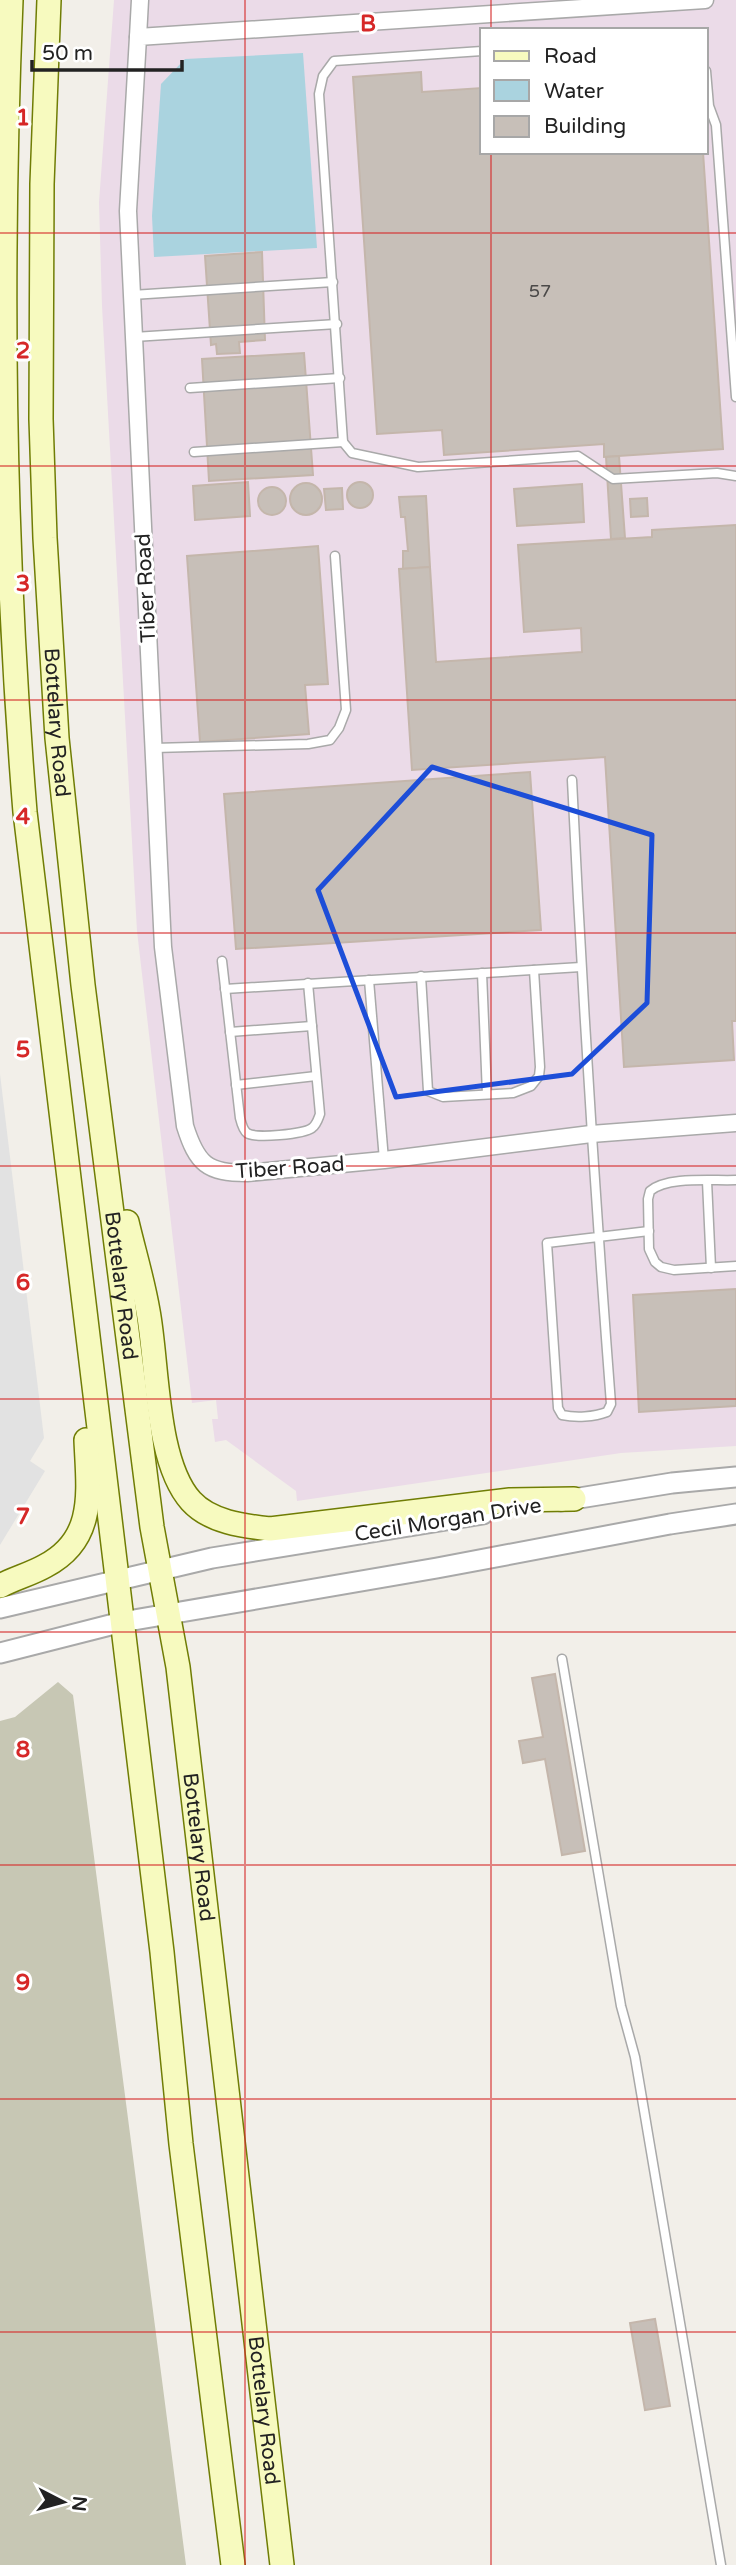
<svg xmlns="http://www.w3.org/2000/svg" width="736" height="2565" viewBox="0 0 736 2565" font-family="'Varela Round',sans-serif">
<rect width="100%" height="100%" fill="#f2efe9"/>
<!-- industrial -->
<path fill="#ebdbe8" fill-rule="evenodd" d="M114 0H736V1446L621 1453 297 1501 296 1491 226 1440 215 1442 212 1419H218L216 1400 192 1403 137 931 102 306 99 202ZM482 30H706V152H482Z"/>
<!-- construction -->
<polygon fill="#c7c7b4" points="58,1682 73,1695 186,2565 0,2565 0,1721 15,1717"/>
<!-- parking -->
<polygon fill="#e2e2e2" points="0,1074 44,1438 30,1461 45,1471 0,1545"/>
<!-- water -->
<polygon fill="#aad3df" points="303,53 317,248 154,257 152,216 161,84 185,59"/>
<!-- building -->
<g fill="#c7bfb8" stroke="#c4b6ab" stroke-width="2">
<polygon points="421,72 422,92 482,88 482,152 703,152 723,449 604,457 604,444 444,455 442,430 377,434 353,77"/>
<polygon points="262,252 265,340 239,342 240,353 217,354 216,344 211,345 205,256"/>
<polygon points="304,353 313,475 209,481 202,359"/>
<polygon points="619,456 625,538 611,539 606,457"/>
<circle cx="360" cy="495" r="13"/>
<polygon points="248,482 250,516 195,520 193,486"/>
<circle cx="306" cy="499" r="16"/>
<polygon points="582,484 584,522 517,526 514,489"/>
<circle cx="272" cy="501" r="14"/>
<polygon points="342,488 343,509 326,510 324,489"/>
<polygon points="426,496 430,567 403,569 403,551 408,551 405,517 401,517 399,497"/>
<polygon points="647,498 648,516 631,517 630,499"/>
<polygon points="736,525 736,1021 732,1021 734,1060 624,1067 605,757 412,770 399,569 430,567 436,662 582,652 581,628 524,632 518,545 652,537 652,530"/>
<polygon points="318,546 328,684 305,685 309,734 200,742 187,556"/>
<polygon points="530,772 541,930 236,949 224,794"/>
<polygon points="736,1289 736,1406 639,1412 633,1295"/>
<polygon points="555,1674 585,1851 562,1855 545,1759 523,1763 519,1741 543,1737 532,1678"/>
<polygon points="655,2319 670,2406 645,2410 630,2323"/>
</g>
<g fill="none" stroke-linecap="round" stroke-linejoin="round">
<!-- service casing -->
<g stroke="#a9a9a9" stroke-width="11">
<g id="service">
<polyline points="482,51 334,61 323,76 319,94 343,442 352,453 418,467 578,456 613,479 717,473 736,476"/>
<polyline points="706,71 709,106 716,125 736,397"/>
<polyline points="132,295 333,282"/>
<polyline points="134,337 337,324"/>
<polyline points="190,388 340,378"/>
<polyline points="194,452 343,442"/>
<polyline points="154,748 308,744 330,740 339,728 346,710 335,556"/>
<path d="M572 780C582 988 595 1196 611 1404L607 1412C594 1417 576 1418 562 1415L558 1408 547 1243 649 1231"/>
<path d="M222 961 240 1118C241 1122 243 1130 247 1133 255 1139 304 1134 312 1128 317 1124 318 1119 320 1114L308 983"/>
<polyline points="482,973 487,1094"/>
<polyline points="421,976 428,1091 443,1097 513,1093 531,1086 539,1076 540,1067 534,970"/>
<polyline points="369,980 384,1160"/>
<polyline points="225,989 581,967"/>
<polyline points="230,1032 312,1026"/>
<polyline points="236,1085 316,1076"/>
<path d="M736 1180C712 1181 668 1176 650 1191L648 1199 649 1249 655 1262 661 1267 674 1270 736 1266"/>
<polyline points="707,1181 711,1268"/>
<polyline points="562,1659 621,2006 635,2057 721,2565"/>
</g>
</g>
<!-- minor casing -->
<g stroke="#a9a9a9" stroke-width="19">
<g id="minor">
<path d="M705 0 138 37 128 211 163 947 185 1126C197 1164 207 1173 247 1173L384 1160 591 1134 736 1123"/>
<polyline points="138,37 140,0"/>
</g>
</g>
<!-- tertiary casing -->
<g stroke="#a9a9a9" stroke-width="23">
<g id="tertiary">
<polyline points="561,1501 672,1483 736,1477"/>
<polyline points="0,1608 212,1558 483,1514"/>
<polyline points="0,1653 122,1622 437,1568 670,1524 736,1514"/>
</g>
</g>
<!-- secondary casing -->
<g stroke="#707d05" stroke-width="26">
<g id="secondary">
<path d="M11 0C0 270 3 543 25 812L162 1952 181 2144 233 2565"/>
<path id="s1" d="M49 0 42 184 41 419 45 538 57 738 83 985 152 1527 178 1667 282 2565"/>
<path d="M127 1222C134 1252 143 1281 148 1311 158 1364 155 1461 191 1501 210 1522 243 1526 270 1529L510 1500 574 1499"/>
<path d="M0 1586C15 1578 31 1574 45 1566 97 1539 88 1490 86 1440"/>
</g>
</g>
<!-- service -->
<use href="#service" stroke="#fff" stroke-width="8"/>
<!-- minor -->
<use href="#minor" stroke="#fff" stroke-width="16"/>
<!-- tertiary -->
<use href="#tertiary" stroke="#fff" stroke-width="19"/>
<!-- secondary -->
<use href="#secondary" stroke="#f7fabf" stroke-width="23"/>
</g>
<!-- marked area -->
<path fill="none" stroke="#1d4ed8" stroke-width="5" stroke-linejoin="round" d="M432 767 652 835 647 1003 572 1074 396 1097 318 890Z"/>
<!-- grid -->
<path fill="none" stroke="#d62828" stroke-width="2" stroke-opacity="0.55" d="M245 0V2565M491 0V30M491 152V2565M0 233H736M0 466H736M0 700H736M0 933H736M0 1166H736M0 1399H736M0 1632H736M0 1865H736M0 2099H736M0 2332H736"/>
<g text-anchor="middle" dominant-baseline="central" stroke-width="6" stroke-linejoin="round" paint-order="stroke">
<!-- number labels -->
<g font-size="18" fill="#4b4948">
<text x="540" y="291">57</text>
</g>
<!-- street labels -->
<g font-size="21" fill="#222" stroke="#fff">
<text transform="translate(146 588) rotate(-93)">Tiber Road</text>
<text stroke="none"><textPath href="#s1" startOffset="723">Bottelary Road</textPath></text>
<text transform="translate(290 1168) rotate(-4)">Tiber Road</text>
<text stroke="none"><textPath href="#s1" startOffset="1290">Bottelary Road</textPath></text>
<text transform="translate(448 1520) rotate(-9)">Cecil Morgan Drive</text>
<text stroke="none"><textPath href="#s1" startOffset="1857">Bottelary Road</textPath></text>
<text stroke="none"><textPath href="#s1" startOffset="2424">Bottelary Road</textPath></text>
</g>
</g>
<g font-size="23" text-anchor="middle" font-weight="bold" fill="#d62828" stroke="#fff" stroke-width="6" stroke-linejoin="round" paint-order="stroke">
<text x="368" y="31">B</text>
<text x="23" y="125">1</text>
<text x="23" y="358">2</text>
<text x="23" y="591">3</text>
<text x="23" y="824">4</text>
<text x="23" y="1057">5</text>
<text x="23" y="1290">6</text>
<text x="23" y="1524">7</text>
<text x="23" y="1757">8</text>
<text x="23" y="1990">9</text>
</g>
<!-- legend -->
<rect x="480" y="28" width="228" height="126" fill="#ffffff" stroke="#a7a7a7" stroke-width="2"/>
<rect x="494" y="51" width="35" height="10" fill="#f7fabf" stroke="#a7a7a7" stroke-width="2"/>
<text x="544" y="63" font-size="21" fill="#222222">Road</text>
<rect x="494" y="80" width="35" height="21" fill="#aad3df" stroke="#a7a7a7" stroke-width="2"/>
<text x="544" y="98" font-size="21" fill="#222222">Water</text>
<rect x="494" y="116" width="35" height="21" fill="#c7bfb8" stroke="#a7a7a7" stroke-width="2"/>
<text x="544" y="133" font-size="21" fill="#222222">Building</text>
<!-- north arrow -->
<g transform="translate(63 2502) rotate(96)" stroke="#ffffff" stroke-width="5" paint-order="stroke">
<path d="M0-5L12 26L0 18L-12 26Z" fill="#222222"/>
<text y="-10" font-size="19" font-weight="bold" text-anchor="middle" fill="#222222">N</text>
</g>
<!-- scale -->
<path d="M32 60v10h150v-10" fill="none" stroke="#222222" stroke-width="3.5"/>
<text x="42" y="60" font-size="21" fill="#222222" stroke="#ffffff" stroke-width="5" paint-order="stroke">50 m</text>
</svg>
